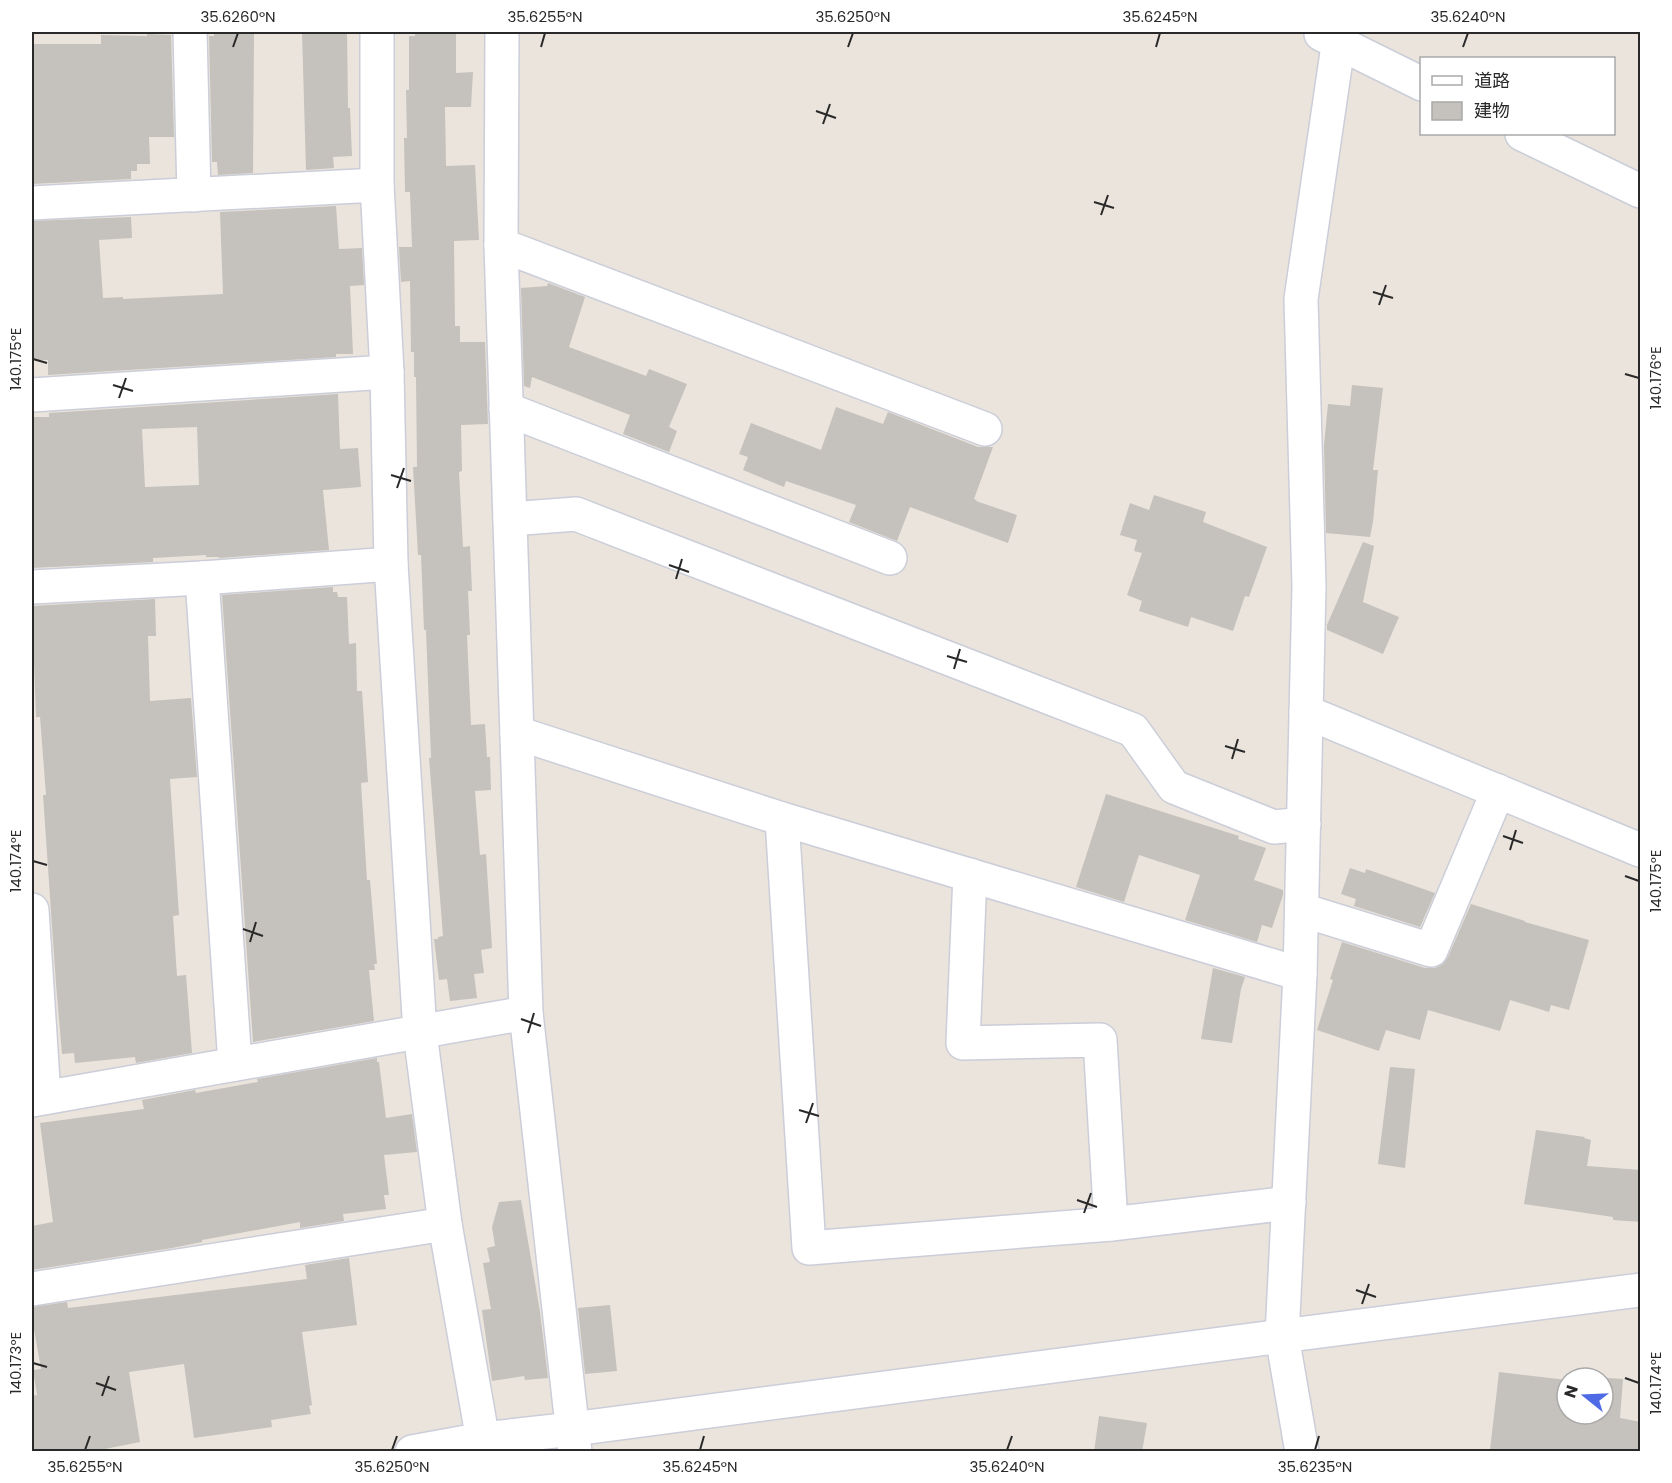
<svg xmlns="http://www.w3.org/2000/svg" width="1672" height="1483" viewBox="0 0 1672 1483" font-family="Poppins,'Noto Sans JP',sans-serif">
<rect width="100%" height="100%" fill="#eae4dc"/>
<!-- building -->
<g fill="#c5c1bc" fill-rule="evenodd">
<polygon points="214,32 254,32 253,173 218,175 217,162 212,162 209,36 214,36"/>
<polygon points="302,32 347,32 348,108 350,108 352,156 333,157 334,168 306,170"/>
<polygon points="415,32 456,32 456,73 473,72 471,107 445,107 446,166 475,165 479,240 454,241 455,326 460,326 460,342 485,342 488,424 461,425 462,471 459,472 463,547 470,546 472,591 468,591 470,635 467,635 471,725 485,724 487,757 490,757 491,790 475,791 480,855 486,854 492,948 481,950 484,973 474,974 477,998 450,1001 447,979 439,980 434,939 438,939 438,937 443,936 429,758 431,758 426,630 424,630 421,555 418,555 413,467 417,467 416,377 414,377 414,352 411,352 410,281 401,282 399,247 412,247 410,192 405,192 404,138 407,138 406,90 409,90 409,36 415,36"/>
<polygon points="147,34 171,35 174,137 149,137 150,164 137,164 137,171 131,171 131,179 32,184 32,44 101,44 101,35 147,36"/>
<polygon points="336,206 339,249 362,248 364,285 350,286 353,354 336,354 336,357 48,375 48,360 32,360 32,221 131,217 132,238 99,240 103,298 123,297 123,299 223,294 220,212"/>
<polygon points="548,283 585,297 569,347 646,376 649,369 687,384 669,427 677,431 669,452 623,434 630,415 532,377 530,388 524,386 521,288 547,286"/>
<polygon points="1352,385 1383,388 1373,470 1378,470 1373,522 1370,537 1326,533 1324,445 1328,404 1350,406"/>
<path d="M338 394 340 449 358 448 361 487 323 490 329 550 219 558V557H206V555L153 558V562L32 568V417H49V413ZM197 427 199 485 145 487 142 429Z"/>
<polygon points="836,407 883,424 888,412 978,447 993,447 974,499 977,500 976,501 1017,515 1008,543 910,507 897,541 849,522 856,505 786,481 784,487 743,470 748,457 739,454 751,423 821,450"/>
<polygon points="1154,495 1206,512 1203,522 1267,547 1249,597 1245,596 1233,631 1191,617 1188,627 1139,611 1142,601 1127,595 1142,553 1134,551 1137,540 1120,535 1130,503 1149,510"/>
<polygon points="1363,542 1374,546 1363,602 1399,617 1383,654 1327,630 1327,625"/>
<polygon points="333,587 333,592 337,592 338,597 347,597 349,644 356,643 357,691 362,691 368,782 361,783 367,880 370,880 377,964 374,964 375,970 369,970 374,1021 253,1042 222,595"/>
<polygon points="155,599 156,636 148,636 150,701 191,698 197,777 170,779 179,915 173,916 177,976 186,975 192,1053 136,1063 135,1057 75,1063 74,1053 62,1054 56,984 43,795 46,795 40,717 36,717 32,606"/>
<polygon points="1106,794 1239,836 1238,839 1266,848 1254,880 1283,890 1283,895 1272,928 1262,925 1257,942 1185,920 1200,875 1139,855 1124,902 1076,887"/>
<polygon points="1350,868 1365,873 1366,869 1435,893 1420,927 1354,906 1356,899 1341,894"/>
<polygon points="1471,904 1525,921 1525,922 1589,940 1569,1010 1551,1005 1549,1012 1510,1000 1500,1031 1428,1010 1420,1040 1386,1030 1379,1051 1317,1030 1333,980 1330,979 1342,942 1425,968 1435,968 1443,964 1448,957"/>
<polygon points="1213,968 1245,977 1241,989 1232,1043 1201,1039"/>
<polygon points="377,1058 377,1062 379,1062 386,1118 412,1114 417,1152 384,1155 389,1195 384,1195 386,1209 343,1214 344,1221 300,1228 300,1222 202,1240 202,1242 172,1248 32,1270 32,1226 53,1222 40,1123 144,1109 142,1100 195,1090 196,1093 258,1082 257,1079"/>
<polygon points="1390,1067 1415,1069 1405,1168 1378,1164"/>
<polygon points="1536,1130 1585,1137 1584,1138 1591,1140 1587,1166 1641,1170 1641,1222 1613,1220 1613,1217 1524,1204"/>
<polygon points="521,1200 540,1312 548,1378 525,1380 524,1376 492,1381 482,1310 491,1309 483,1263 490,1262 487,1248 495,1246 492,1227 499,1202"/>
<polygon points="349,1258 357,1325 302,1332 312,1405 309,1406 311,1414 271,1420 272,1427 194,1438 184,1364 129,1372 140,1442 90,1452 32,1452 32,1396 37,1395 33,1370 41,1369 32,1318 32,1307 67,1302 68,1308 307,1279 305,1265"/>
<polygon points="610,1305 617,1371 585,1374 578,1308"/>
<polygon points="1499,1372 1567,1380 1567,1414 1603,1414 1603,1378 1578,1378 1578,1376 1623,1379 1620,1418 1641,1422 1641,1452 1507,1452 1490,1450"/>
<polygon points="1099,1416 1147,1423 1142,1452 1094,1452"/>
</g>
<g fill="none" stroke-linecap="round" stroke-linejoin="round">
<!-- minor casing -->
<g stroke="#cbced9" stroke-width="36">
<g id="minor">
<polyline points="190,32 194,195"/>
<polyline points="377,32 377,185 387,372 391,564 420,1033 445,1224 485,1452"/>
<polyline points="502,32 501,245 526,1013 575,1452"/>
<polyline points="1321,34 1422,84"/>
<polyline points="1522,134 1640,191"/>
<polyline points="32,203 377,185"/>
<polyline points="501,245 985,429"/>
<polyline points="32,395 387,372"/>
<polyline points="506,409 890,558"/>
<polyline points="510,519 576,514 1133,730 1174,787 1274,827 1304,824"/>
<polyline points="202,578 235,1064"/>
<polyline points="32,587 202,578 391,564"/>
<polyline points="1306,712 1640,850"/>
<polyline points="517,733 782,819 1300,974"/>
<polyline points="782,819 809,1248 1111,1224 1289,1203"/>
<polyline points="970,875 963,1043 1100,1040 1111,1224"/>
<polyline points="32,910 44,1097"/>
<polyline points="1302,910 1431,950 1498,791"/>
<polyline points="32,1100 526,1013"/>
<polyline points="32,1289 445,1224"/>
<polyline points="412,1452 483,1439 573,1429 1282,1336 1640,1290"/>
<polyline points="1302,1452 1282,1336 1300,974 1309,586 1301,299 1340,32"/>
</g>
</g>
<!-- minor -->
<use href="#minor" stroke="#fff" stroke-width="33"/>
</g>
<!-- ticks -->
<path fill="none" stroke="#292929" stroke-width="2" d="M233 47 238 33M541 47 545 33M848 47 853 33M1156 47 1160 33M1463 47 1468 33M816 111 836 118M823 124 830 104M1094 202 1114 208M1101 215 1108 195M1373 292 1393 298M1379 305 1386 285M33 359 47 363M1625 374 1639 378M113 385 133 391M119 398 126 378M391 475 411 481M397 488 404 468M669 565 689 572M676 579 682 559M947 656 967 662M954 669 960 649M1225 746 1245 752M1232 759 1238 739M1503 836 1523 843M1510 850 1516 830M33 861 47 865M1625 876 1639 881M243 929 263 936M250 942 256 922M521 1019 541 1026M528 1033 534 1013M799 1110 819 1116M806 1123 813 1103M1077 1200 1097 1207M1084 1213 1091 1193M1356 1290 1376 1297M1362 1304 1369 1284M33 1363 47 1367M1625 1378 1639 1383M96 1383 116 1390M102 1396 109 1376M85 1450 90 1436M392 1450 397 1436M700 1450 704 1436M1007 1450 1012 1436M1315 1450 1319 1436"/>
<!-- border -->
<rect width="1672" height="1483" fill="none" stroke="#ffffff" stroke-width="66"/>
<!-- legend -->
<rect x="1420" y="57" width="195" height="78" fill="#ffffff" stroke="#a9a9a9" stroke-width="1.5"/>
<rect x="1432" y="76" width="30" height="9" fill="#ffffff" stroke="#a9a9a9" stroke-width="1.5"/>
<text x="1474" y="87" font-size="18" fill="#292929">道路</text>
<rect x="1432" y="102" width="30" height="18" fill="#c5c1bc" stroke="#a9a9a9" stroke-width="1.5"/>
<text x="1474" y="117" font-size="18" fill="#292929">建物</text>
<!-- north arrow -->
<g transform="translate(1585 1396) rotate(288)"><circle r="28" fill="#ffffff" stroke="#a9a9a9" stroke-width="1.5"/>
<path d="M0-4.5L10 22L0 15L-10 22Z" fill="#4e6be5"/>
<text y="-9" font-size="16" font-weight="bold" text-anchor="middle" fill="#292929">N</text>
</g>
<rect x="33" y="33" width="1606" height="1417" fill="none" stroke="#292929" stroke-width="2"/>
<g font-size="15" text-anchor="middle" fill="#292929">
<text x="238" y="22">35.6260°N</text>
<text x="545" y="22">35.6255°N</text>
<text x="853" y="22">35.6250°N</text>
<text x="1160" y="22">35.6245°N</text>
<text x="1468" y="22">35.6240°N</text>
<text transform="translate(16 359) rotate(-90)" y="5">140.175°E</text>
<text transform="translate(1656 378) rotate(-90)" y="5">140.176°E</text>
<text transform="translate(16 861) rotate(-90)" y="5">140.174°E</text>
<text transform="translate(1656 881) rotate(-90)" y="5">140.175°E</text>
<text transform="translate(16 1363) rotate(-90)" y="5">140.173°E</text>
<text transform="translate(1656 1383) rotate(-90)" y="5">140.174°E</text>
<text x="85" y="1472">35.6255°N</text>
<text x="392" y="1472">35.6250°N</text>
<text x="700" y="1472">35.6245°N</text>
<text x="1007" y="1472">35.6240°N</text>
<text x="1315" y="1472">35.6235°N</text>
</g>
</svg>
